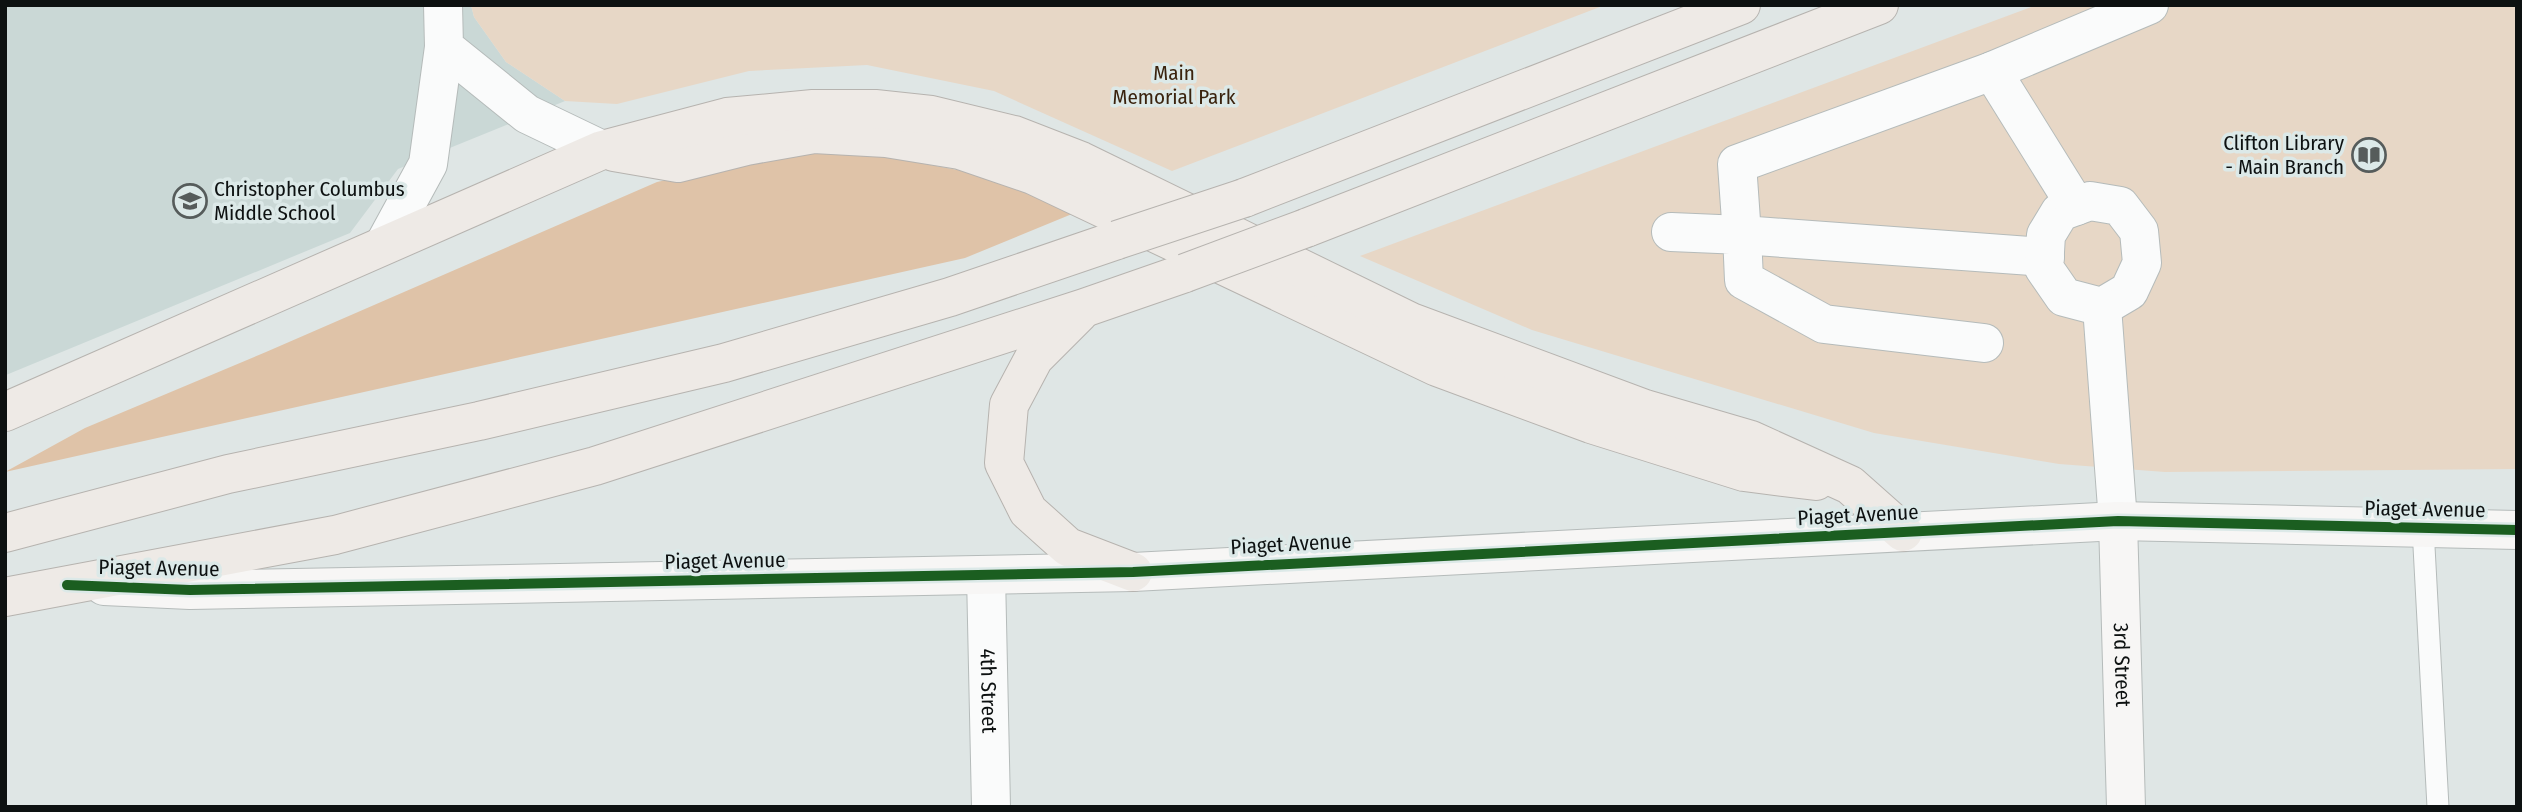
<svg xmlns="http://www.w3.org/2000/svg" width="2522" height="812" viewBox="0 0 2522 812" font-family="'Fira Sans Condensed',sans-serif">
<rect width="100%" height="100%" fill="#dfe6e5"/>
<!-- built -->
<polygon fill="#cad8d6" points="5,5 471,5 474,17 506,62 565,101 398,169 350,233 6,375"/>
<!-- green -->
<g fill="#e7d7c6">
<polygon points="471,5 1605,5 1172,171 994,91 867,65 749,71 617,104 565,101 506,62 474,17"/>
<polygon points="2037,5 2517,5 2517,469 2165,472 2059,464 1874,433 1532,330 1360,256"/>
</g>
<!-- forest -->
<polygon fill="#dfc3a8" points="823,145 974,173 1089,207 965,258 5,472 85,428 266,352 657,182"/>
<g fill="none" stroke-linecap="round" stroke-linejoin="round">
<!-- lane casing -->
<g stroke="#b5bbba" stroke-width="23">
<polyline id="lane" points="2423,528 2438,807"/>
</g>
<!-- street casing -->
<g stroke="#b5bbba" stroke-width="40">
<g id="street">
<polyline points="443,5 444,47 527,114 602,150"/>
<polyline points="1992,71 1737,164 1742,235 2045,257"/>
<polygon points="2090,201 2120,206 2139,231 2142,263 2129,291 2102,307 2064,297 2044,268 2046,235 2060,212"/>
<polyline points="2076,206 1992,71 2149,5"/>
<polyline points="1671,232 1742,235 1744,280 1824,324 1984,343"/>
<polyline points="385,243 428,164 444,47"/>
<polyline points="2102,307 2118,521"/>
<path id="s1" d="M986 575 991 807"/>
</g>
</g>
<!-- secondary casing -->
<g stroke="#b5bbba" stroke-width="40">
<g id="secondary">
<path id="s2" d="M2118 521 2126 807"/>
<polyline points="104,586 190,590 1133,572 2118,521 2517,530"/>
</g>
</g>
<!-- highway casing -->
<g stroke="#b6b3af" stroke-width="40">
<g id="highway">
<polyline points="614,152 678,163 746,146 814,134 886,138 960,150 1033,175 1437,367 1591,424 1744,472 1816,481"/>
<polyline points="1244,198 1741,5"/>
<polyline points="1306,228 1879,5"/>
<polyline points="1079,313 1034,358 1009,405 1004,463 1028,511 1068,547 1133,572"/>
<polyline points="5,412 602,150 727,117 813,109 875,109 931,115 1014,135 1081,161 1411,322 1645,409 1751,440 1850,485 1903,532"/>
<polyline points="5,533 228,474 479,421 724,363 950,297 1117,240"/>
<polyline points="5,597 335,535 595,466 1084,308 1185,273"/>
</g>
</g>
<!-- lane -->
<use href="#lane" stroke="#fafbfb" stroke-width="21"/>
<!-- street -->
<use href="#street" stroke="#fafbfb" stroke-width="38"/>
<!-- secondary -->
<use href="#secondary" stroke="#f7f6f5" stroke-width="38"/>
<!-- highway -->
<use href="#highway" stroke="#eeeae6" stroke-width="38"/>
<!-- highway-bridge casing -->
<g stroke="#b6b3af" stroke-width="40" stroke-linecap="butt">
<g id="highway-bridge">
<polyline points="1117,240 1244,198"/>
<polyline points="1185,273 1306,228"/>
</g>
</g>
<!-- highway-bridge -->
<use href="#highway-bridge" stroke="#eeeae6" stroke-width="38"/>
<!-- cycleway casing -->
<g stroke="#dce9e8" stroke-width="15">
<polyline id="cycleway" points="67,585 190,590 1133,572 2118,521 2517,530"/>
</g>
<!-- cycleway -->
<use href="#cycleway" stroke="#1b5e20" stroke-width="10"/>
</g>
<!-- icons -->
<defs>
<g id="library-ring" transform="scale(1.75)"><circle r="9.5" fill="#dce9e8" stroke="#565c5b" stroke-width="1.5"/><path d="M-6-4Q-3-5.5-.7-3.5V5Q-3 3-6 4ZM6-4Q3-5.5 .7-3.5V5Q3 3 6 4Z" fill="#565c5b"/></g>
<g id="school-ring" transform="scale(1.75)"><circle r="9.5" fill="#dce9e8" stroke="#565c5b" stroke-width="1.5"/><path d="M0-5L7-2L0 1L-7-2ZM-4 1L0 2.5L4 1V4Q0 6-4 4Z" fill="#565c5b"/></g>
</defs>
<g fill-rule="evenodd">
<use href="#library-ring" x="2369" y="155"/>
<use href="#school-ring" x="190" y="201"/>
</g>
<g text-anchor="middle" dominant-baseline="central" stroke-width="7" stroke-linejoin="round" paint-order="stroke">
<!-- park labels -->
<g font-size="21" fill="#3a230e" stroke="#dce9e8">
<text x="1174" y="73">Main<tspan x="1174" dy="24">Memorial Park</tspan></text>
</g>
<!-- poi labels -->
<g font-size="21" fill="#0d1111" stroke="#dce9e8" text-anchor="end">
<text x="2344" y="143">Clifton Library<tspan x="2344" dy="24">- Main Branch</tspan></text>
<text x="214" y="189" text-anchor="start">Christopher Columbus<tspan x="214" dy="24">Middle School</tspan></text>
</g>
<!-- street labels -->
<g font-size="21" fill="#0d1111" stroke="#dce9e8">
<text transform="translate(2425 509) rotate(1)">Piaget Avenue</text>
<text transform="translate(1858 515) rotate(-3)">Piaget Avenue</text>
<text transform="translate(1291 544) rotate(-3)">Piaget Avenue</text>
<text transform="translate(725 561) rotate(-1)">Piaget Avenue</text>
<text transform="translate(159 568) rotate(1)">Piaget Avenue</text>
<text stroke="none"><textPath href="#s2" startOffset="144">3rd Street</textPath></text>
<text stroke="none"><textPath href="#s1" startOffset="116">4th Street</textPath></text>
</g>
</g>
<!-- border -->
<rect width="2522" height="812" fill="none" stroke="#0d1111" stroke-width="14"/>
</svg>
